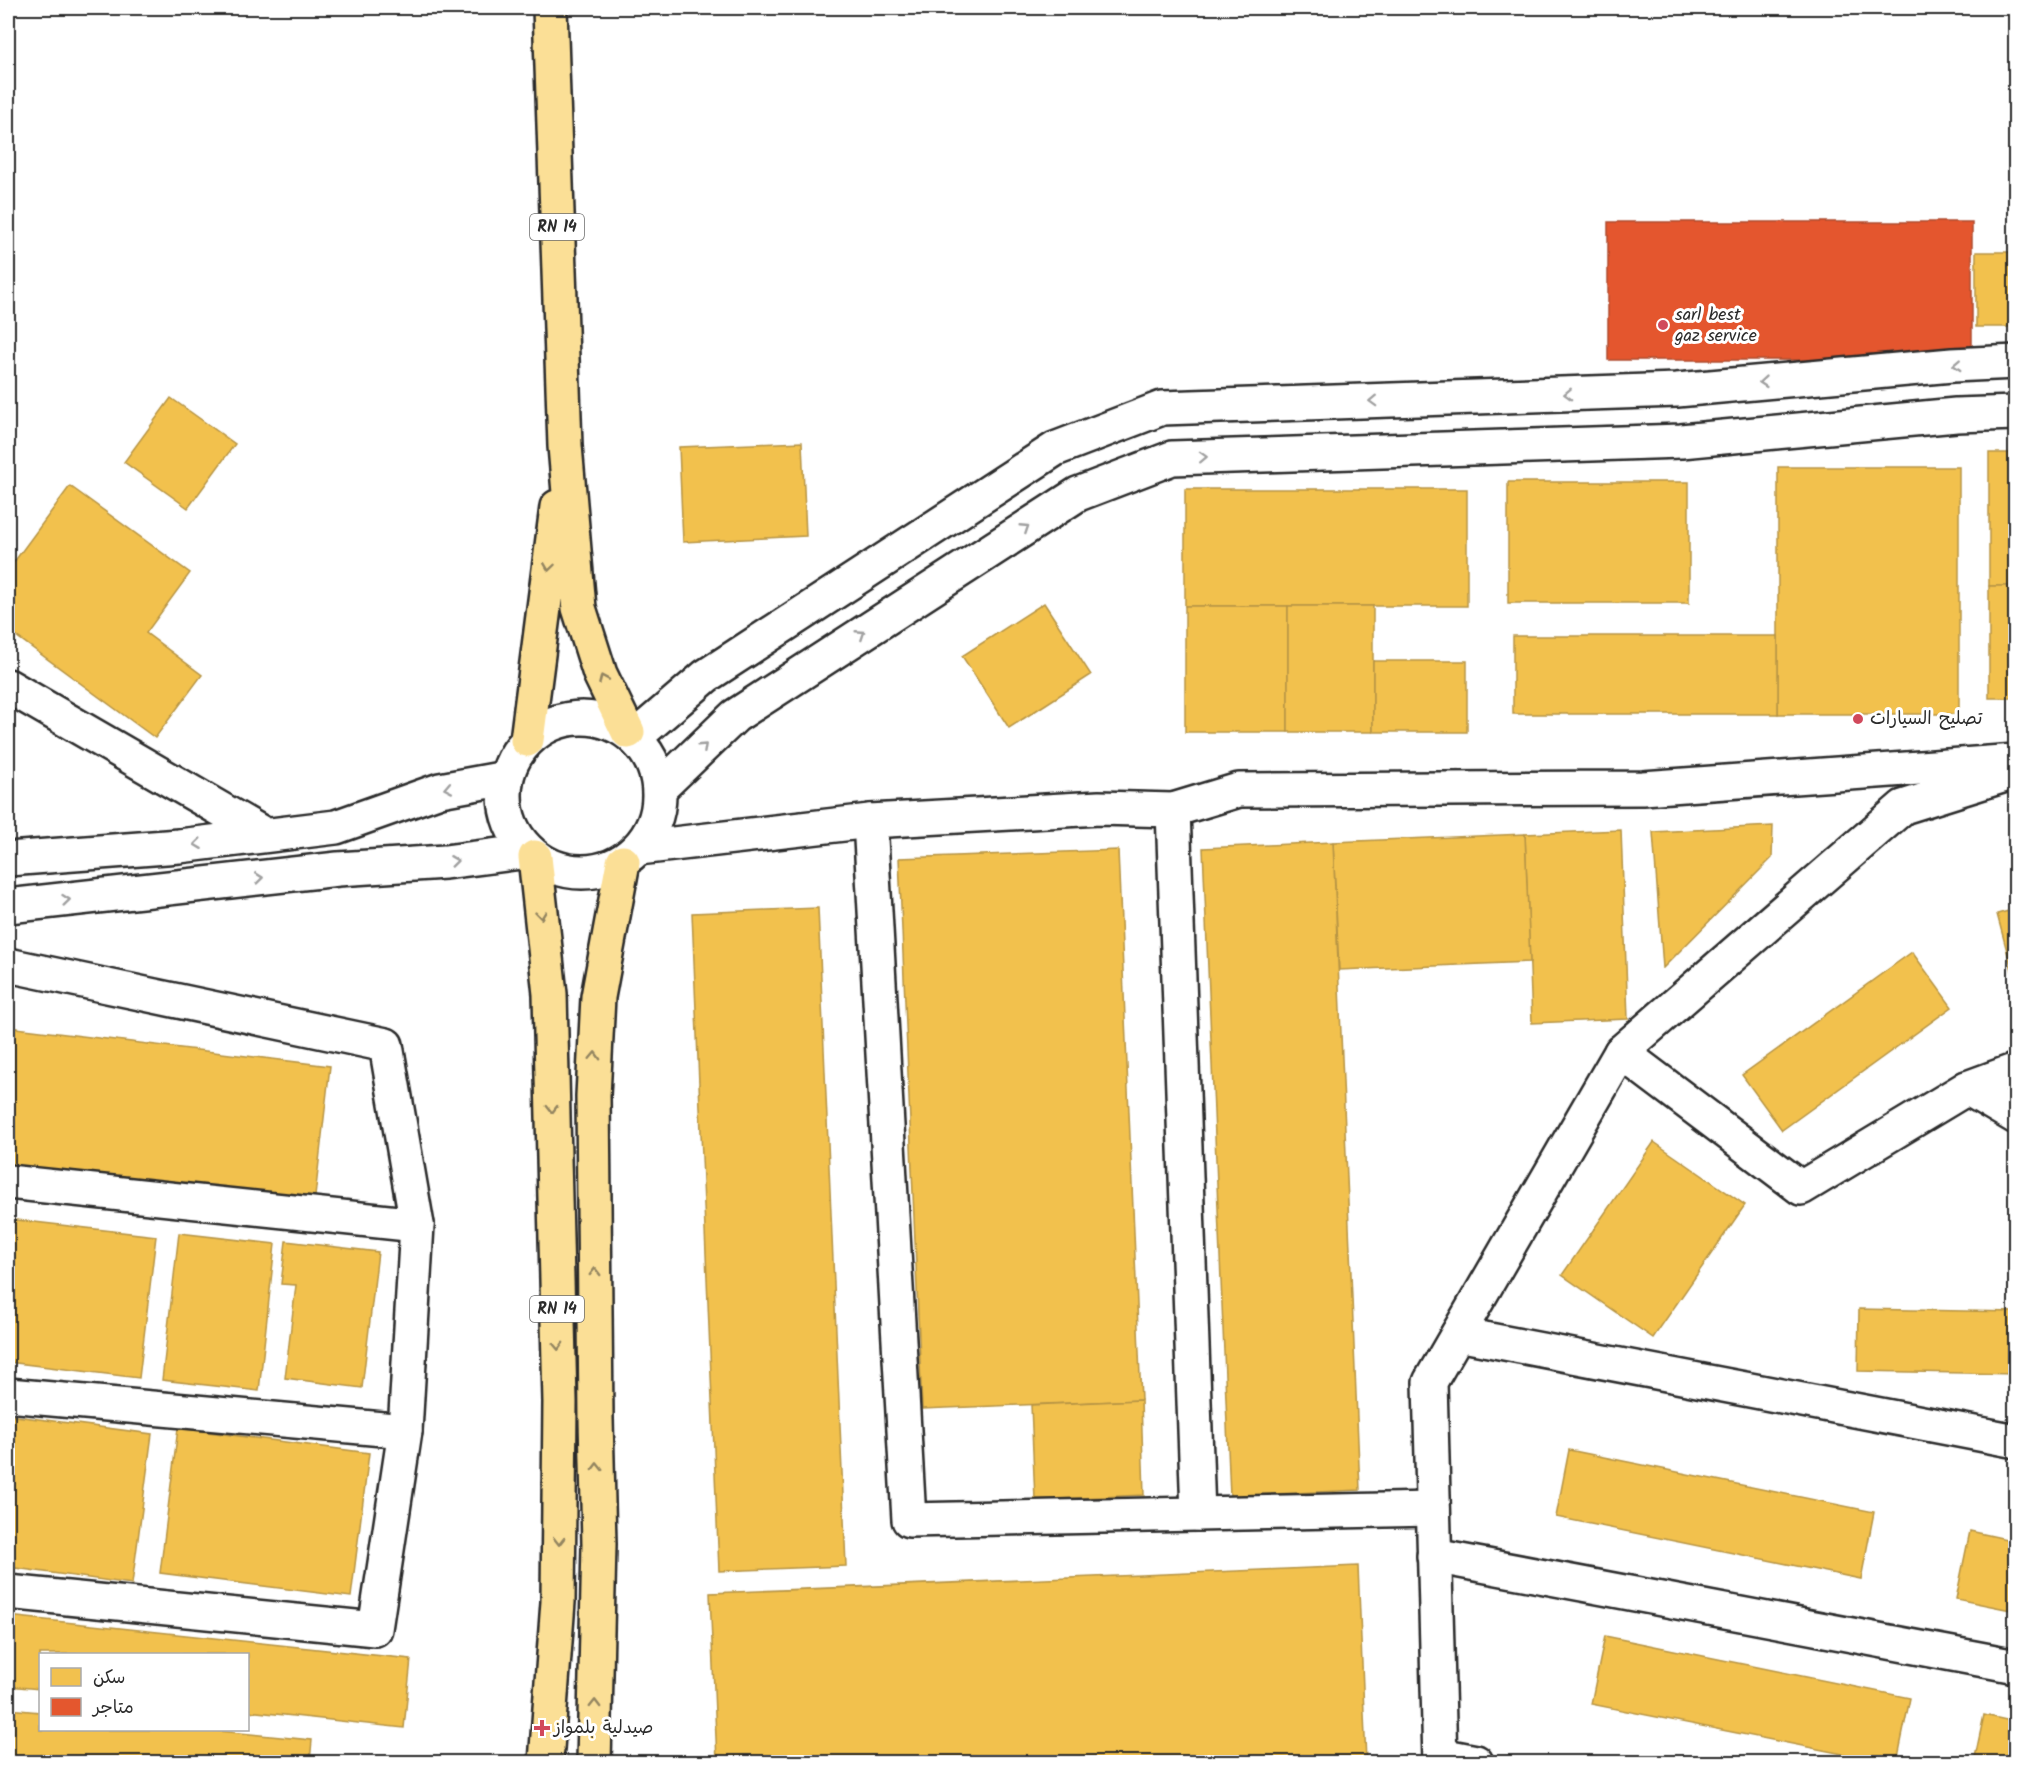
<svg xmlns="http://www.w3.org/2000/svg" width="2023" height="1770" viewBox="0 0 2023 1770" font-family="Kalam,'Playpen Sans Arabic',sans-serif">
<rect width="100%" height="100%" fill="#fff"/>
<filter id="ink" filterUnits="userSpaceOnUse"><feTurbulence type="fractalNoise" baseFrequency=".0167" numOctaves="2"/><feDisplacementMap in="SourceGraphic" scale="12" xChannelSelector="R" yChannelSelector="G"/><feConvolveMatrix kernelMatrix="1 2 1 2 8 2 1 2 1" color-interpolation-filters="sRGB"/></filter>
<g filter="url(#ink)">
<!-- homes -->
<g fill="#f2c14e" stroke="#b69444" stroke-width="1.5">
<rect x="1976" y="252" width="40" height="75"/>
<polygon points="171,398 235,444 188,508 124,462"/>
<polygon points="802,442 806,536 683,542 679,447"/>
<rect x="1989" y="453" width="27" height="133"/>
<rect x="1778" y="467" width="181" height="247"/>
<rect x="1508" y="482" width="181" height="121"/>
<polygon points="70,486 190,573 146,633 202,675 155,738 8,630 8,570"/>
<rect x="1185" y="489" width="282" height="117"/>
<rect x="1989" y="586" width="27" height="112"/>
<polygon points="1044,603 1091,675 1009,728 962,656"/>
<rect x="1185" y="606" width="103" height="126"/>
<rect x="1288" y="606" width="85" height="126"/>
<rect x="1513" y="636" width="265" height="78"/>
<rect x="1373" y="661" width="94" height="71"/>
<polygon points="1773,826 1772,858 1663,968 1653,832"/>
<polygon points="1621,830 1628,1019 1532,1023 1525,834"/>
<polygon points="1525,834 1530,962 1339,970 1333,842"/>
<polygon points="1333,842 1360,1490 1230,1496 1203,848"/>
<polygon points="1118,850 1141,1400 922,1409 899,858"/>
<polygon points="818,908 846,1566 719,1571 692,913"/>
<polygon points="2016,909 2016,981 2015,981 1997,914"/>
<polygon points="1912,952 1952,1007 1782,1130 1742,1075"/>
<polygon points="8,1027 330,1066 314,1205 8,1168"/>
<polygon points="1654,1142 1745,1205 1653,1338 1562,1275"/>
<polygon points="8,1219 156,1236 139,1378 8,1362"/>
<polygon points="179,1233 275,1244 259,1391 162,1380"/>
<polygon points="286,1241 378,1252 362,1388 285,1378 296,1285 281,1284"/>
<polygon points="1859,1309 2016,1312 2016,1374 1858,1371"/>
<polygon points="1141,1400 1144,1495 1035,1500 1031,1405"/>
<polygon points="8,1415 152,1434 132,1584 8,1567"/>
<polygon points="178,1428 369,1453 351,1597 160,1573"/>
<polygon points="1569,1450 1874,1512 1861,1579 1556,1517"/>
<polygon points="1970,1531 2016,1541 2016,1611 1956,1599"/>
<polygon points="1358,1566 1366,1762 717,1762 710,1593"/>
<polygon points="8,1616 411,1659 404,1728 248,1711 248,1654 40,1654 40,1689 8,1686"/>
<polygon points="1605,1636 1910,1698 1897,1762 1883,1762 1591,1704"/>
<polygon points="8,1709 40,1712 40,1730 209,1730 312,1740 310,1762 8,1762"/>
<polygon points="1984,1715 2016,1722 2016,1762 1974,1762"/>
</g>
<!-- shops -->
<rect fill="#e4572e" stroke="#ac4a2d" stroke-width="1.5" x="1608" y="222" width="364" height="138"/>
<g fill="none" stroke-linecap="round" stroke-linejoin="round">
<!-- minor casing -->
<g stroke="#2b2b2b" stroke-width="38">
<g id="minor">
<polyline points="8,686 265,835"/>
<polyline points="1173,810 1198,1514"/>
<polyline points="870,821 909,1520 1433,1509"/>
<polyline points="639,848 870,821 1099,808 1173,810 1239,790 1643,788 2016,761"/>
<polyline points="8,965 386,1045 417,1225 405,1431 375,1629 8,1592"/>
<polyline points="1621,1052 1801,1188 1967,1088 2016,1070"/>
<polyline points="1967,1088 2016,1117"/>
<polyline points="8,1182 417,1225"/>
<polyline points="1458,1334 2016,1441"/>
<polyline points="8,1395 405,1431"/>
<polyline points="1434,1556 2016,1666"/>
<polyline points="1440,1755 1476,1762"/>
<polyline points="1440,1762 1430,1382 1621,1052 1903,807 2005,775"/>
</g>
</g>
<!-- tertiary casing -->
<g stroke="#2b2b2b" stroke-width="38">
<g id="tertiary">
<circle cx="582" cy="795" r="77"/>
<polyline points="634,738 706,676 1055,449 1162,408 1677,390 1952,365 2016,362"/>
<polyline points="660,788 735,716 1078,494 1172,458 1681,441 1956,415 2016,413"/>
<polyline points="8,859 179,846 336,827 440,790 506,778"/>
<polyline points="8,906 338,869 445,862 529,851"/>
</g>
</g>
<!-- primary casing -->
<g stroke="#2b2b2b" stroke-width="38">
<g id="primary">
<polyline points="550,8 565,446 579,608 600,674 628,732"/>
<polyline points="527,740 557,507"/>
</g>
</g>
<!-- trunk casing -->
<g stroke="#2b2b2b" stroke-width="38">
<g id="trunk">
<polyline points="535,857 550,994 560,1402 558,1602 546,1762"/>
<polyline points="594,1762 599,1544 596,1419 593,1096 598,997 623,862"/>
</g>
</g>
<!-- minor -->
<use href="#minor" stroke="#fff" stroke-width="33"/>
<!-- tertiary -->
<use href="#tertiary" stroke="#fff" stroke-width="33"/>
<!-- primary -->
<use href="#primary" stroke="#fbdf96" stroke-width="33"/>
<!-- trunk -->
<use href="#trunk" stroke="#fbdf96" stroke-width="33"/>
</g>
<!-- one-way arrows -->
<defs><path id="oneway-chevron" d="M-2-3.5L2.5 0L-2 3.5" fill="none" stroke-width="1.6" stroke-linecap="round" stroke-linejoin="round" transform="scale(1.5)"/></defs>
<g stroke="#a0a0a0">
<use href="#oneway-chevron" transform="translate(1957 365) rotate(177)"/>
<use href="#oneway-chevron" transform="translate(1763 382) rotate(175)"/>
<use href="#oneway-chevron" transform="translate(1568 394) rotate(178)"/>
<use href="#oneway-chevron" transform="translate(1373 401) rotate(178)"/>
<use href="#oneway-chevron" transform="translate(1203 457) rotate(-2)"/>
<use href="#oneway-chevron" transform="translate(1025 528) rotate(-33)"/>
<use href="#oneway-chevron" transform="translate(861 634) rotate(-33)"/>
<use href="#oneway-chevron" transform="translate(703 747) rotate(-43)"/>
<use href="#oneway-chevron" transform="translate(448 788) rotate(169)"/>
<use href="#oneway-chevron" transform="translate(198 844) rotate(173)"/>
<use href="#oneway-chevron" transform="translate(454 861) rotate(-7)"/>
<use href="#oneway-chevron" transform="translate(259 878) rotate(-6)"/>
<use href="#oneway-chevron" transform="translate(66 900) rotate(-6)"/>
</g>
<g stroke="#938560">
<use href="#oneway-chevron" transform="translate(549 567) rotate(98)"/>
<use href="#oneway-chevron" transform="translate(603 679) rotate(-114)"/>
<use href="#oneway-chevron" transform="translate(541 915) rotate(84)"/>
<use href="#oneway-chevron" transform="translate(595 1056) rotate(-88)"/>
<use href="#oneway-chevron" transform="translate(552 1109) rotate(89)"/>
<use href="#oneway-chevron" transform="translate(595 1272) rotate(-90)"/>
<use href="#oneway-chevron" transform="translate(558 1346) rotate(88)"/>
<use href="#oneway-chevron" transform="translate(597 1467) rotate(-91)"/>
<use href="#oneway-chevron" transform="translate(559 1541) rotate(90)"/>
<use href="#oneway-chevron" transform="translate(595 1704) rotate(-89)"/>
</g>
</g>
<!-- markers -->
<g fill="#d1495b" stroke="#fff" stroke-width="2">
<circle cx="1663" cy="325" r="6"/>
<circle cx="1858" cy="719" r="6"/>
<path d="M539 1719h6v6h6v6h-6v6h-6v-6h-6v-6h6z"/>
</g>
<g text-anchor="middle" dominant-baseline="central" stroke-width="6" stroke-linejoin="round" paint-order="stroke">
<!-- shield labels -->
<g fill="#fff" stroke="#6b6b6b" stroke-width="1.5">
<rect x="530" y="214" width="54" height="26" rx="4.5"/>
<rect x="530" y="1296" width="54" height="26" rx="4.5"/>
</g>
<g font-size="16" font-weight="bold" fill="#2b2b2b">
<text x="557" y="227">RN 14</text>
<text x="557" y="1309">RN 14</text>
</g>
<!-- poi labels -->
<g font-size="18" fill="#2b2b2b" stroke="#fff" text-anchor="start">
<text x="1675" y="315">sarl best<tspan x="1675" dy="21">gaz service</tspan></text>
<text x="1870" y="719">تصليح السيارات</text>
<text x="554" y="1728">صيدلية بلمواز</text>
</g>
</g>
<!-- margin -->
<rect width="2023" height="1770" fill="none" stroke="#fff" stroke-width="30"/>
<rect x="15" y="15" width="1993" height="1740" fill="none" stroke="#2b2b2b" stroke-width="2" filter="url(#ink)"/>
<!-- legend -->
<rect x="39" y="1653" width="210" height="78" fill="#ffffff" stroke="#aaaaaa" stroke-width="1.5"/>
<rect x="51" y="1668" width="30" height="18" fill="#f2c14e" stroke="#aaaaaa" stroke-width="1.5"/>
<text x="93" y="1683" font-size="18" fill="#2b2b2b">سكن</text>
<rect x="51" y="1698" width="30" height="18" fill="#e4572e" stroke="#aaaaaa" stroke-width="1.5"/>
<text x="93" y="1713" font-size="18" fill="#2b2b2b">متاجر</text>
</svg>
